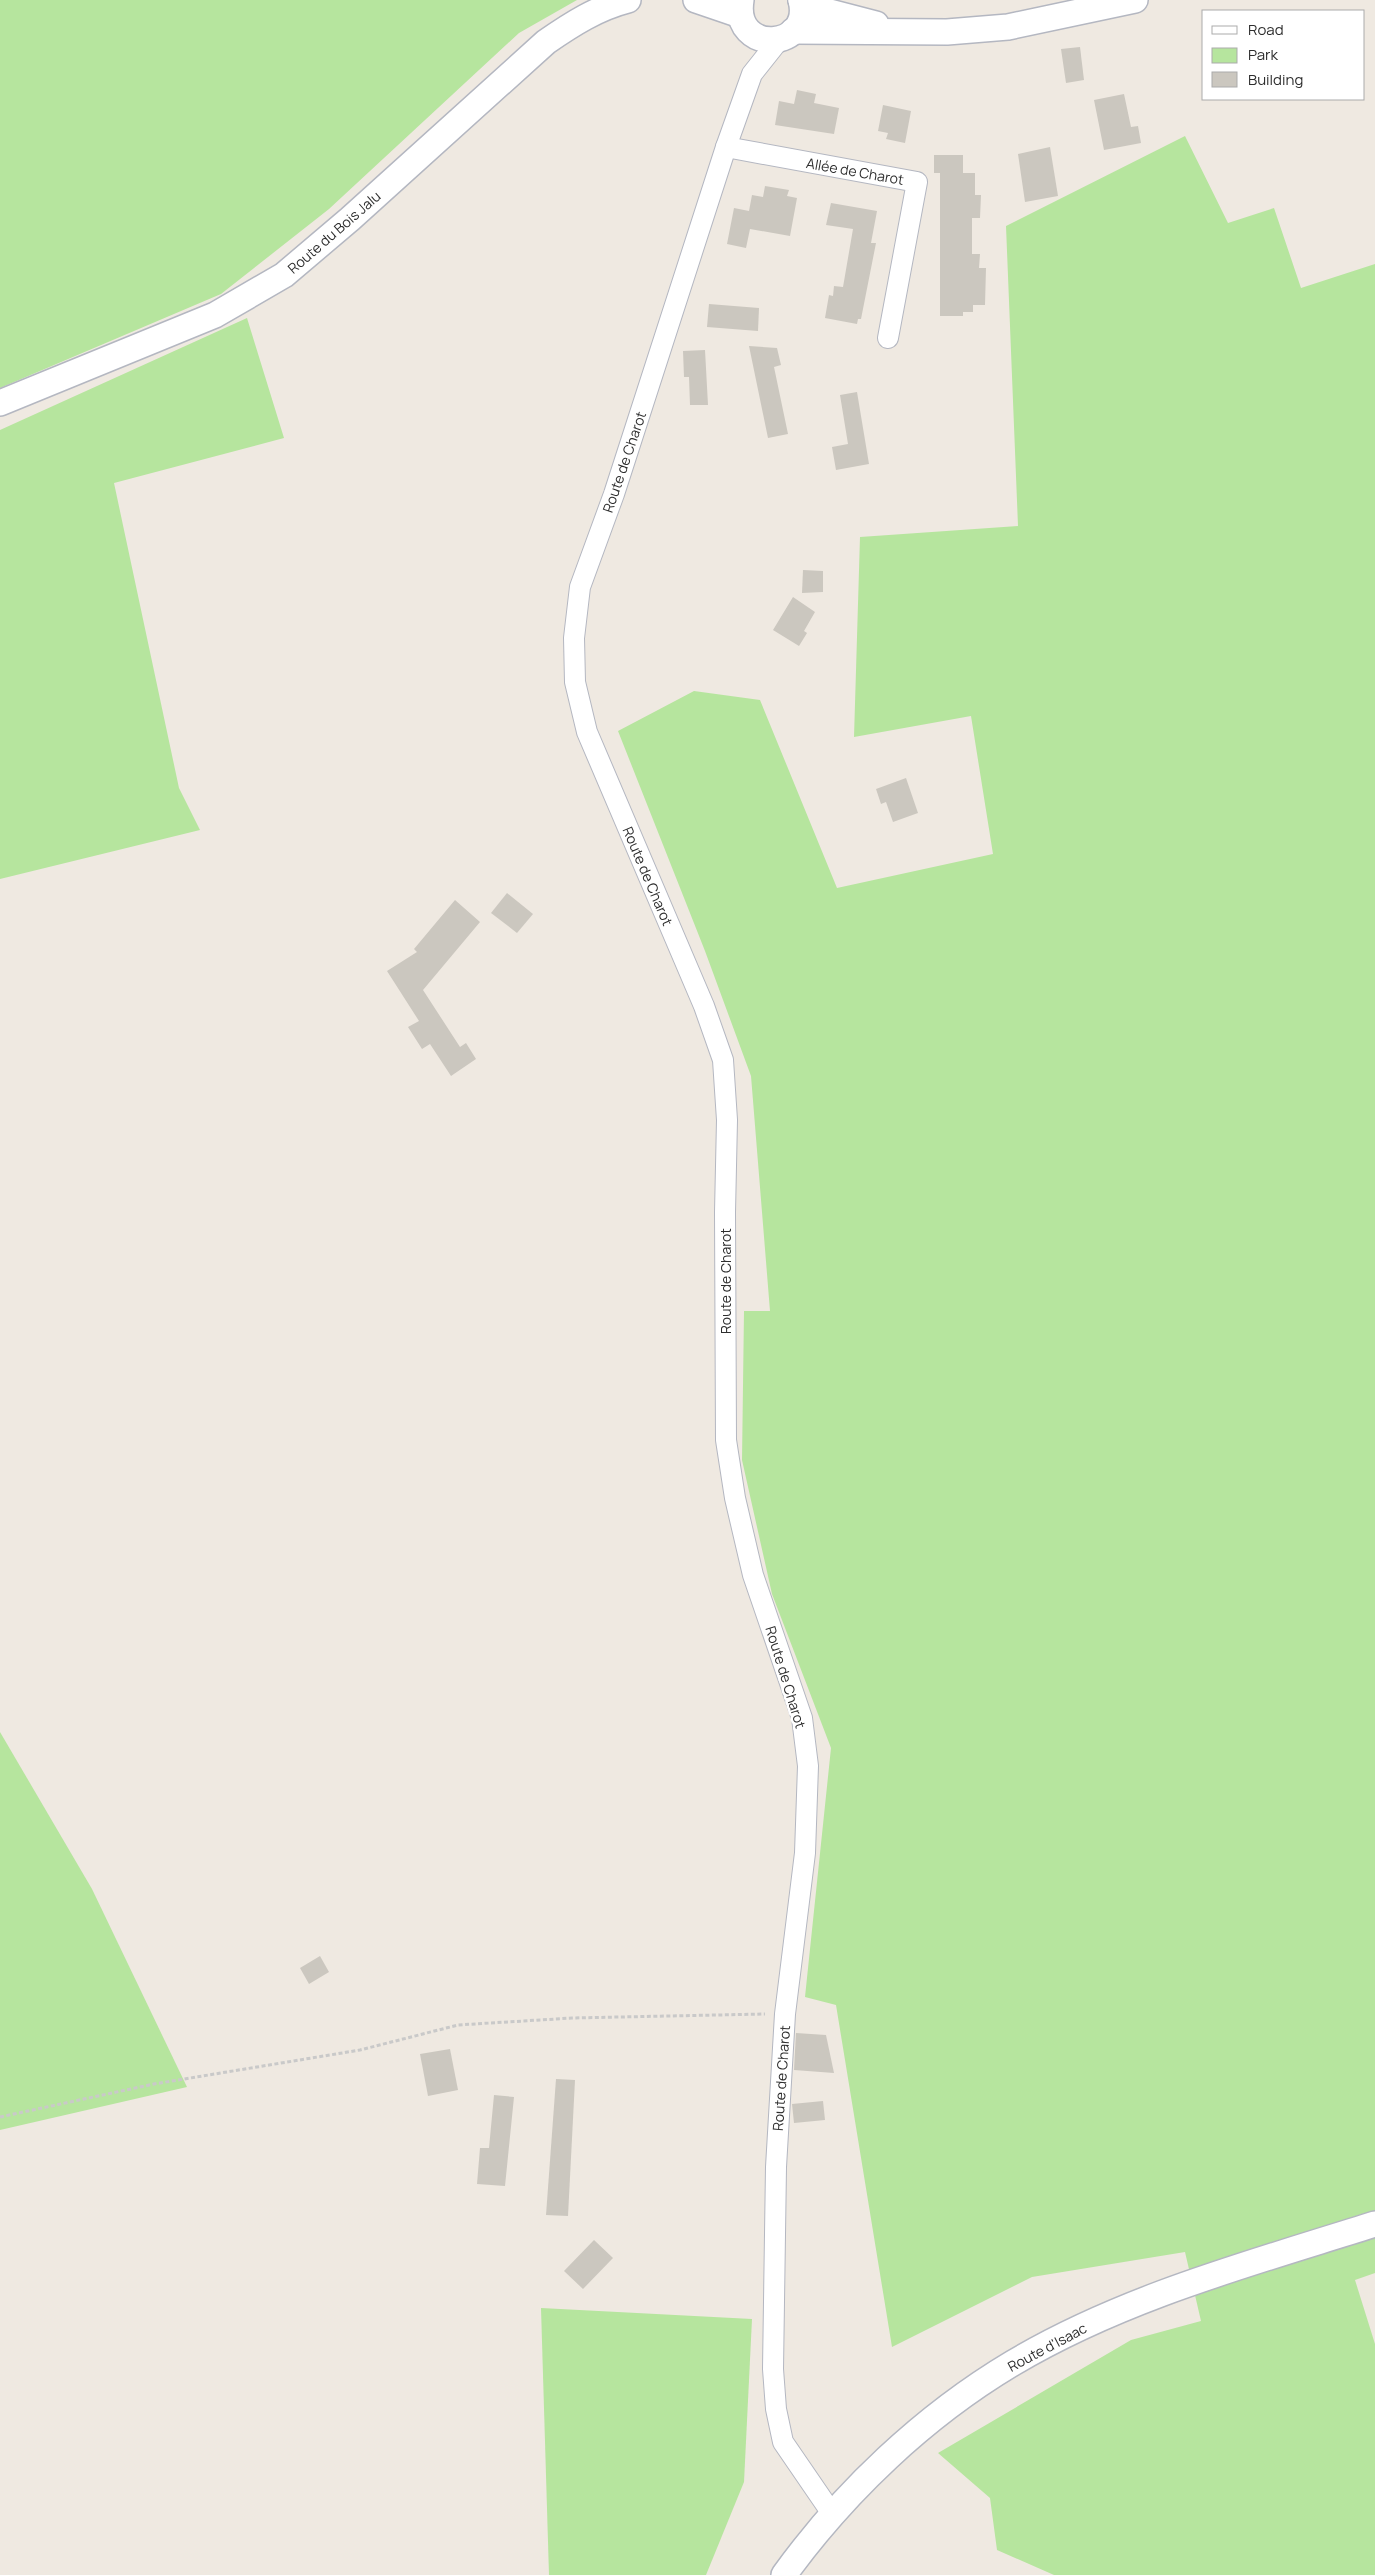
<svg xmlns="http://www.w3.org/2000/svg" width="1375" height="2575" viewBox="0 0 1375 2575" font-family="Manrope,sans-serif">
<rect width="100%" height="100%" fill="#efe9e1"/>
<!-- green -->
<g fill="#b6e59e">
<polygon points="0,0 577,0 519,33 329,209 221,294 0,388"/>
<polygon points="1185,136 1228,223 1274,208 1301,288 1375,264 1375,2273 1355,2280 1375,2344 1375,2575 1054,2575 997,2550 990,2498 938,2453 1131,2340 1201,2321 1185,2252 1032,2277 892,2347 836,2005 805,1997 831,1748 772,1594 742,1460 744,1311 770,1311 751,1076 705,951 618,731 694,691 760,700 837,888 993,854 971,716 854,737 860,537 1018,526 1006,226"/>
<polygon points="247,318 284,438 114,483 179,788 200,830 0,879 0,430"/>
<polygon points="0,1732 92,1889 187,2087 0,2130"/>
<polygon points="541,2308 752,2319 744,2482 706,2575 549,2575"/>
</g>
<!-- building -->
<g fill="#cbc7bf">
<polygon points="1080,47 1084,80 1066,83 1061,49"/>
<polygon points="797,90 816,94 814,103 839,108 834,134 775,125 779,101 794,104"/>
<polygon points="1124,94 1131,127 1138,126 1141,143 1104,150 1094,100"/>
<polygon points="883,105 911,111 905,143 886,139 888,133 878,131"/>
<polygon points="1050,147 1058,196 1025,202 1018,154"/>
<polygon points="934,155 963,155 963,173 975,173 975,195 981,195 980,218 972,218 972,254 980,254 979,268 986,268 985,305 973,305 973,312 963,312 963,316 940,316 940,173 934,173"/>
<polygon points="765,186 789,190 787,196 797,198 790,236 750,229 746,248 727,244 734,208 749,211 752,195 763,197"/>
<polygon points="831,203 877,211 871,243 876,243 861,319 858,319 857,324 825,318 829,295 833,296 834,286 843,287 853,229 826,225"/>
<polygon points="709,304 759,308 758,331 707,327"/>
<polygon points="749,346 777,348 781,365 774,367 788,434 768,438"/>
<polygon points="705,350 708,405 690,405 689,377 684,377 683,351"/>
<polygon points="857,392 869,464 836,470 832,447 848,444 840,395"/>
<polygon points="803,570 823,571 823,592 802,593"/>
<polygon points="793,597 815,612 804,631 807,633 799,646 773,630"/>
<polygon points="906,778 918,813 893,822 886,802 881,804 876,789"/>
<polygon points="507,893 533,914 517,933 491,913"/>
<polygon points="455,900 480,922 423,990 460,1047 466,1043 476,1059 451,1076 430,1044 422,1049 408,1027 419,1021 387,971 417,952 414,949"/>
<polygon points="320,1956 329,1972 309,1984 300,1968"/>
<polygon points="796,2033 826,2035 834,2073 794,2070"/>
<polygon points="450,2049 458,2090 428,2096 420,2054"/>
<polygon points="556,2079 575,2080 568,2216 546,2215"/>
<polygon points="494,2095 514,2097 505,2186 477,2184 480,2148 489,2148"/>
<polygon points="823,2101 825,2120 794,2123 792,2104"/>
<polygon points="594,2240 613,2258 583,2289 564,2271"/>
</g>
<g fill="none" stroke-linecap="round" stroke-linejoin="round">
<!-- minor casing -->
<g stroke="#b4b7c1" stroke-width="22">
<g id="minor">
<polyline points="779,40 752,74 726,147 614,494 580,587 574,638 575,682 587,732 704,1006 723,1060 727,1120 725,1212 726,1440 735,1498 753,1575 802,1718 808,1766 805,1853 785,2014 776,2167 773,2369 776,2409 783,2442 833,2515"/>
<polyline points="726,147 917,182 888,338"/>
</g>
</g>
<!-- tertiary casing -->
<g stroke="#b4b7c1" stroke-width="28">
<g id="tertiary">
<polyline points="696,0 740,15"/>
<path d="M741 0C732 56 814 50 801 0"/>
<polyline points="801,0 814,8 876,24"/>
<polyline points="793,31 947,32 1008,27 1135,0"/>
<path d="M0 403 215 315 284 275 350 219 546 42C572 24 597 8 628 0"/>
<path d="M784 2575C844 2492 924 2416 1013 2363 1124 2297 1252 2263 1375 2224"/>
</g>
</g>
<!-- path -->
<polyline stroke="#c9c9c9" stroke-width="3" stroke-dasharray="4 2.5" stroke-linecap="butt" points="0,2117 154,2084 360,2050 458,2025 572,2018 765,2014"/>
<!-- minor -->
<use href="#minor" stroke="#fff" stroke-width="20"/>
<!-- tertiary -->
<use href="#tertiary" stroke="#fff" stroke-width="25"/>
</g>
<g text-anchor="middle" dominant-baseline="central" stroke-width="5" stroke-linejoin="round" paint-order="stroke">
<!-- street labels -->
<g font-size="14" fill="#2e2e2e" stroke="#fff">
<text transform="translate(855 171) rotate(10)">Allée de Charot</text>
<text transform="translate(334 232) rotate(-41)">Route du Bois Jalu</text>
<text transform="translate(624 462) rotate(-71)">Route de Charot</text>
<text transform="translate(648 876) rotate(67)">Route de Charot</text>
<text transform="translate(725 1281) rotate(-90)">Route de Charot</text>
<text transform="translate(786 1677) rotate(73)">Route de Charot</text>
<text transform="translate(781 2078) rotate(-86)">Route de Charot</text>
<text transform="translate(1047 2347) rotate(-28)">Route d'Isaac</text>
</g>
</g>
<!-- legend -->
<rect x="1202" y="10" width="162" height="90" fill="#ffffff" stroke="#ababab"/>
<rect x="1212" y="26" width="25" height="8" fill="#ffffff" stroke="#ababab"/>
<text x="1248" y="35" font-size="15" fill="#2e2e2e">Road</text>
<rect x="1212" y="48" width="25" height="15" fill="#b6e59e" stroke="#ababab"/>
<text x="1248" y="60" font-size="15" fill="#2e2e2e">Park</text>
<rect x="1212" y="72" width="25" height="15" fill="#cbc7bf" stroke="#ababab"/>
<text x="1248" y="85" font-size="15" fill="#2e2e2e">Building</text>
</svg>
